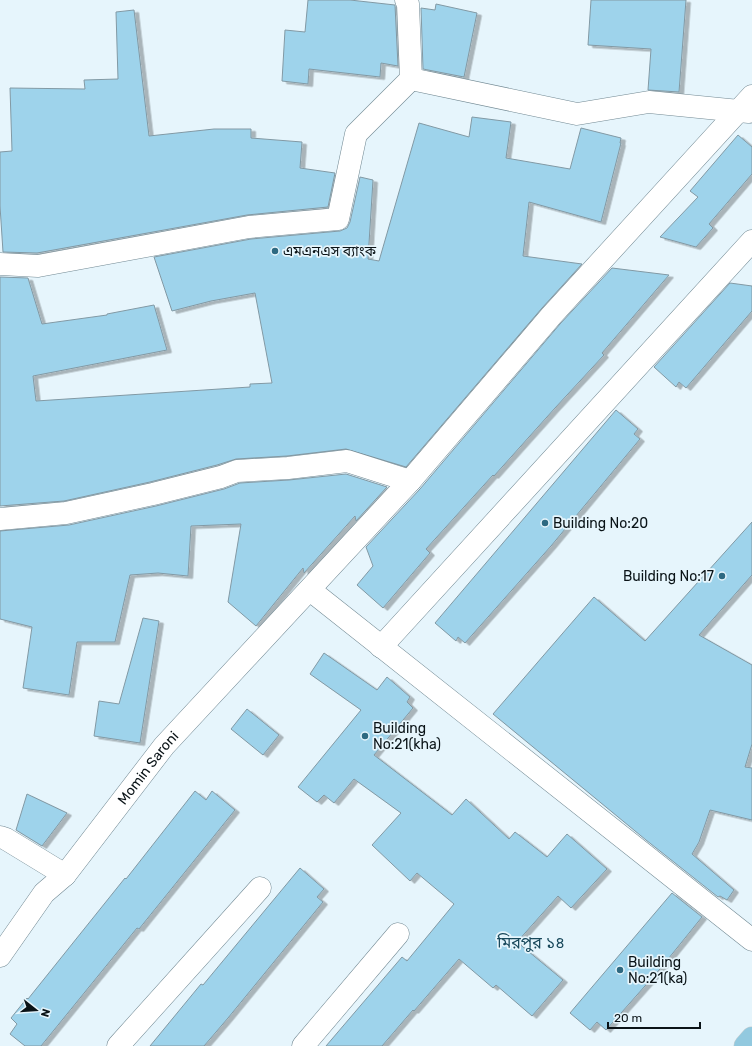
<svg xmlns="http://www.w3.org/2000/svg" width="752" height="1046" viewBox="0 0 752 1046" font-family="Rubik,'Noto Sans Bengali',sans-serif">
<defs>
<filter id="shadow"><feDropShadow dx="4.5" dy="2.5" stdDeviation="0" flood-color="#0004"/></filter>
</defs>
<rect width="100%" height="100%" fill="#e6f5fc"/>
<!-- building -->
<g fill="#9ed3eb" stroke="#8299a4" filter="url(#shadow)">
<polygon points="308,0 350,0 395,5 398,66 381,63 380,77 309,69 308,84 282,81 285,30 305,32"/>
<polygon points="591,0 686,0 679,92 648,90 651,49 588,45"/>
<polygon points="436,4 477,13 464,77 423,69 421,8 435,10"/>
<polygon points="134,10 149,136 214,129 251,129 251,138 302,142 300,168 335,173 328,207 247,215 37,253 3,252 0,206 0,152 12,151 10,88 85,89 84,80 118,79 116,12"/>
<polygon points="472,117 511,122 506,158 570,169 581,128 621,138 620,143 621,143 601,222 529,202 523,256 582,264 542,308 406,467 346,449 287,456 236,459 217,465 150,482 64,501 0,506 0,277 28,278 42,324 107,315 107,314 154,305 167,350 33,376 36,401 250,387 250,384 272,383 255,293 211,301 172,311 154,257 251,239 340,231 347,228 350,222 360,177 373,180 368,259 379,261 419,123 469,137"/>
<polygon points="738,135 752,147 752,174 709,224 713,228 696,247 660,237 698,197 690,191"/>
<polygon points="612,268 669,275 602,353 604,355 555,408 494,476 493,475 426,549 430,553 383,608 357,585 373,566 366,547 420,489 560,324"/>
<polygon points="730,283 752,286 752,311 686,388 679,382 676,387 654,367"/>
<polygon points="616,410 638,429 634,434 640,439 551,546 465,643 458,637 456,641 435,623"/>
<polygon points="346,474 387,487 356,521 355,516 304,573 303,568 256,626 228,602 241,524 191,526 188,576 158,573 130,575 115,642 77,642 69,695 23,688 32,627 0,619 0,531 69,525 156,506 224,489 240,483 289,480"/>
<polygon points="752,522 752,575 699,635 752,665 752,744 745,767 752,768 752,820 710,810 699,842 692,854 734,890 727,900 720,896 718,897 646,840 493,714 594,597 645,641"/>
<polygon points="143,618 159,621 140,743 94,736 99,701 119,704"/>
<polygon points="324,653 377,690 387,677 410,697 407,702 413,708 374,755 452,815 466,799 509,839 515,832 547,857 567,834 607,869 571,908 558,896 517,942 563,980 532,1016 496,985 493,988 459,959 414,1011 413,1010 382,1046 326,1046 402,957 407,961 454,904 417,873 410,881 372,845 401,813 354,779 334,803 324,795 317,802 298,787 361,710 310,674"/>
<polygon points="247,709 279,735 263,755 231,729"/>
<polygon points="195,791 206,800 212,791 235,810 139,929 137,928 41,1046 25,1046 10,1034 17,1024 11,1018 27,998 28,999 125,878 126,879"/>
<polygon points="27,794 67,813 42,846 16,830"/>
<polygon points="300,868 324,889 317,897 323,902 228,1018 204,1046 150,1046 201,984 203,985"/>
<polygon points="672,893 702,917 660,969 606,1030 597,1022 590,1030 570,1013"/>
</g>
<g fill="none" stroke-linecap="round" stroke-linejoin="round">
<!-- minor casing -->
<g stroke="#728993" stroke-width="23">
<g id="minor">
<polyline points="411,79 577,114 649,102 749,112"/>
<polyline points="0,264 38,266 249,227 338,219 356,134 411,79 408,4 406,0"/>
<polyline points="0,519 66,513 153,494 221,477 237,471 288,468 347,461 410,481"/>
<polyline points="310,590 752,940"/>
<polyline points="381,647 752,241"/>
<polyline points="0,837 6,839 65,875"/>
<path id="s1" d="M0 956 44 893 65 875 164 746 410 481 551 316 752 96"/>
<polyline points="118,1046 260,888"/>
<polyline points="303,1046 398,934"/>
</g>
</g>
<!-- primary casing -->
<g stroke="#ced0d1" stroke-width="23">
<polyline id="primary" points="745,1046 752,1038"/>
</g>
<!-- minor -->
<use href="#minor" stroke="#fff" stroke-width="22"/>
<!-- primary -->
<use href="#primary" stroke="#92c9df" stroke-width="22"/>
</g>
<!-- markers -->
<g fill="#2e6981" stroke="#e6f5fc" stroke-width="1.5">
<circle cx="275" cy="251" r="4"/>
<circle cx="545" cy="523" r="4"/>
<circle cx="722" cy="576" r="4"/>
<circle cx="365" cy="736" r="4"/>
<circle cx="620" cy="970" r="4"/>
</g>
<g text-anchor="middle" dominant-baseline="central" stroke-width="3.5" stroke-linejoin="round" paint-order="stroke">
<!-- poi labels -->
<g font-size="14" fill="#0a1317" stroke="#e6f5fc" text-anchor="start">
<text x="283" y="251">এমএনএস ব্যাংক</text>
<text x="553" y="523">Building No:20</text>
<text x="714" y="576" text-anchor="end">Building No:17</text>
<text x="373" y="728">Building<tspan x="373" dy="16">No:21(kha)</tspan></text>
<text x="628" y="962">Building<tspan x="628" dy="16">No:21(ka)</tspan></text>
</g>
<!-- street labels -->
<g font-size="14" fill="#0a1317" stroke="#e6f5fc">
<text stroke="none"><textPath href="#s1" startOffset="240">Momin Saroni</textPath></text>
</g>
<!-- quarter labels -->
<g font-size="16" fill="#17475a" stroke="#e6f5fc">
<text x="531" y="942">মিরপুর ১৪</text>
</g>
</g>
<!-- north arrow -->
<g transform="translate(36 1010) rotate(107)" stroke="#e6f5fc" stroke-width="3" paint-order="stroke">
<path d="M0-3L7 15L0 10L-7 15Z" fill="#0a1317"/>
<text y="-6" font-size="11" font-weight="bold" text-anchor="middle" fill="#0a1317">N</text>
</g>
<!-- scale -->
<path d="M608 1022v6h92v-6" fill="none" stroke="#0a1317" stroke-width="2"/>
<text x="614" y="1022" font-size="12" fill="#0a1317" stroke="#e6f5fc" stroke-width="3" paint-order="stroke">20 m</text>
</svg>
